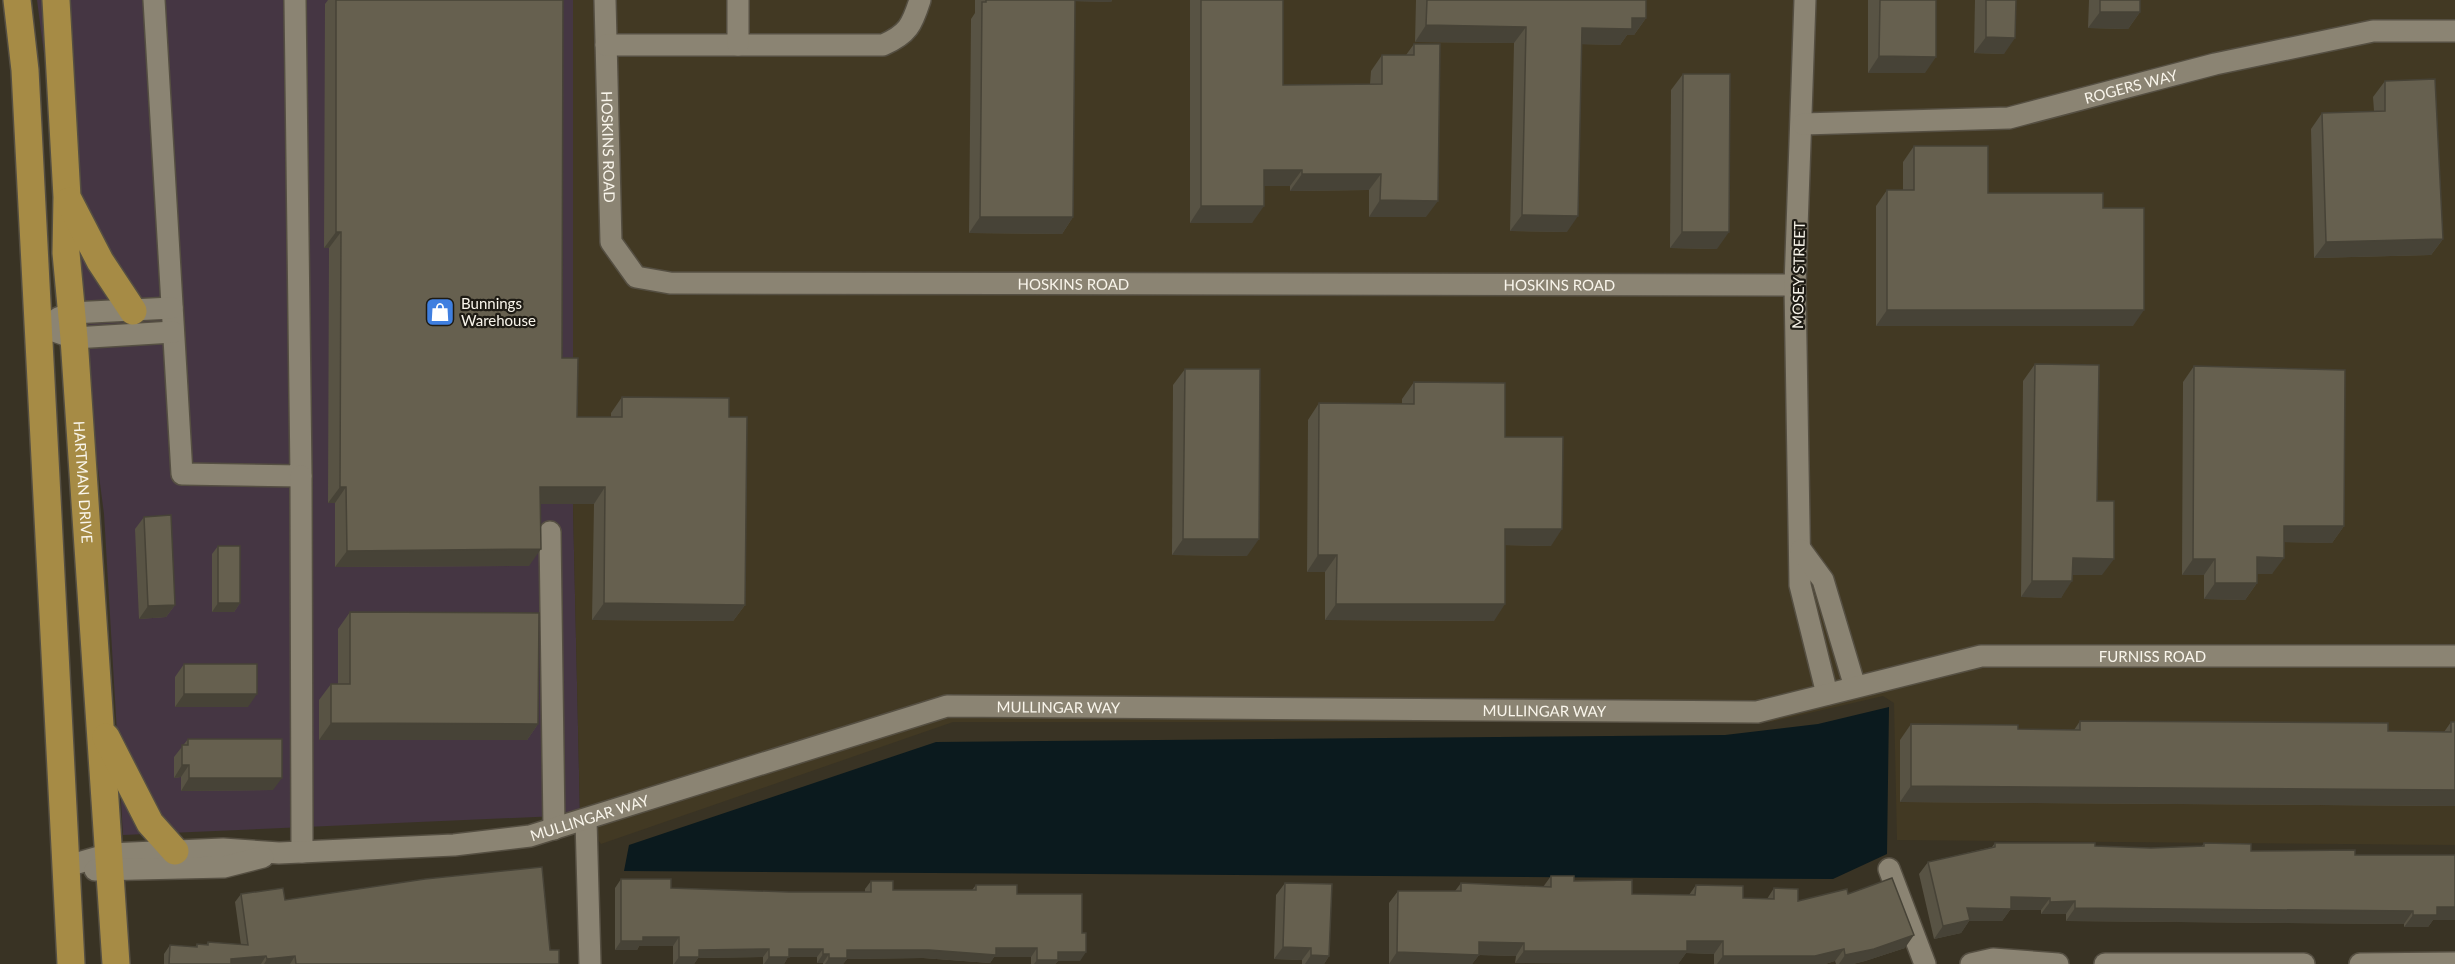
<svg xmlns="http://www.w3.org/2000/svg" width="2455" height="964" viewBox="0 0 2455 964" font-family="Lato,sans-serif">
<rect width="100%" height="100%" fill="#393324"/>
<!-- commercial -->
<polygon fill="#453643" points="37,0 573,0 573,506 580,815 123,835 104,514"/>
<!-- built -->
<polygon fill="#423923" points="573,0 2455,0 2455,845 1897,840 1894,703 1883,696 1770,722 953,722 601,844 580,815 573,506"/>
<!-- water -->
<polygon fill="#0b1a1e" points="1889,707 1887,854 1833,879 624,871 629,845 936,742 1725,735 1818,724"/>
<g fill="none" stroke-linecap="round" stroke-linejoin="round">
<!-- minor casing -->
<g stroke="#554f42" stroke-width="24">
<g id="minor">
<polyline points="154,0 182,474 301,476 295,0"/>
<path id="s1" d="M605 0 611 242 636 277 670 283 1795 285"/>
<polyline points="1805,0 1795,285 1800,585 1827,694"/>
<path d="M606 45H883C908 34 912 25 920 0"/>
<polyline points="738,45 738,0"/>
<path id="s2" d="M1803 124 2009 118 2215 64 2373 31H2455"/>
<polyline points="58,318 71,313 172,308"/>
<polyline points="37,325 74,338 173,332"/>
<polyline points="301,476 302,852"/>
<polyline points="550,532 554,829"/>
<polyline points="1801,550 1823,580 1855,687"/>
<polyline points="586,820 590,964"/>
<path id="s3" d="M64 867 109 854 223 849 279 853 454 845 530 836 947 706 1757 712 1981 656H2455"/>
<polyline points="1889,869 1925,964"/>
<polyline points="95,870 224,867 263,857"/>
<polyline points="1971,964 1993,959 2058,964"/>
<polyline points="2105,964 2304,964"/>
<polyline points="2360,964 2455,963"/>
</g>
</g>
<!-- major casing -->
<g stroke="#554f42" stroke-width="30">
<g id="major">
<polyline points="17,0 25,70 71,964"/>
<path id="s4" d="M56 0 67 197 66 253 74 338 116 964"/>
<polyline points="69,201 100,261 133,311"/>
<polyline points="106,737 150,823 175,851"/>
</g>
</g>
<!-- minor -->
<use href="#minor" stroke="#8b8473" stroke-width="21"/>
<!-- major -->
<use href="#major" stroke="#a68b45" stroke-width="27"/>
</g>
<!-- wall -->
<g fill="#585344">
<polygon points="328,0 563,0 562,358 577,417 611,417 611,413 622,397 729,417 745,605 733,621 592,620 594,504 540,504 529,566 335,567 335,503 328,503 329,248 324,248 325,4"/>
<polygon points="975,0 1112,0 1111,2 1075,1 1073,217 1062,234 969,233 971,19 975,13"/>
<polygon points="1190,0 1283,0 1283,85 1370,84 1371,71 1382,55 1406,55 1414,44 1426,217 1369,217 1369,190 1290,191 1290,186 1264,186 1252,223 1190,223"/>
<polygon points="1416,0 1646,0 1646,18 1634,35 1627,35 1620,45 1581,44 1567,232 1510,231 1514,43 1415,42"/>
<polygon points="1868,0 1936,0 1925,73 1868,73"/>
<polygon points="1975,0 2016,0 2004,54 1974,53"/>
<polygon points="2089,0 2140,0 2140,12 2128,29 2088,28"/>
<polygon points="1683,74 1717,249 1670,248 1671,90"/>
<polygon points="2385,81 2443,239 2431,255 2314,258 2311,129 2322,113 2374,111 2373,97"/>
<polygon points="1914,146 1988,193 2103,208 2133,326 1876,326 1876,206 1887,190 1903,190 1903,162"/>
<polygon points="2035,364 2097,501 2102,575 2073,575 2061,598 2021,597 2023,381"/>
<polygon points="2194,366 2344,526 2332,543 2284,542 2272,574 2257,574 2257,583 2245,600 2204,599 2204,575 2182,575 2183,382"/>
<polygon points="1185,369 1247,556 1172,555 1173,385"/>
<polygon points="1414,382 1505,437 1551,546 1505,545 1494,621 1325,620 1325,572 1307,572 1308,420 1319,403 1402,404 1402,399"/>
<polygon points="144,517 175,605 166,617 139,619 135,529"/>
<polygon points="218,546 240,603 234,612 212,612 212,554"/>
<polygon points="350,612 538,724 527,740 319,740 319,700 331,684 338,684 338,629"/>
<polygon points="184,664 248,707 175,707 175,677"/>
<polygon points="2080,721 2388,731 2444,732 2451,722 2455,722 2455,806 1900,802 1900,740 1911,724 2018,729 2074,730"/>
<polygon points="188,739 273,790 181,791 181,777 174,778 174,757"/>
<polygon points="1995,843 2151,848 2202,846 2204,843 2251,851 2355,855 2433,920 2428,927 2404,927 2404,924 2066,921 2066,914 2041,914 2041,910 2010,910 2002,921 1969,921 1961,933 1934,939 1919,874 1928,862 1992,847"/>
<polygon points="1551,876 1632,894 1689,895 1696,885 1743,898 1767,899 1774,888 1798,901 1848,894 1905,948 1865,961 1853,964 1836,964 1835,961 1825,964 1714,964 1714,954 1686,953 1678,964 1515,963 1516,956 1479,955 1472,964 1389,964 1389,903 1398,891 1455,891 1461,883 1543,887"/>
<polygon points="621,879 671,888 789,892 865,892 865,889 871,881 893,890 972,890 976,885 1017,894 1080,961 1058,961 1055,964 1031,964 1031,957 994,957 990,963 923,958 847,959 843,964 823,964 823,963 817,963 817,957 788,957 784,964 763,964 763,957 698,958 694,964 673,964 673,946 639,946 637,950 615,950 615,888"/>
<polygon points="1285,883 1329,956 1324,964 1302,964 1302,960 1274,959 1276,895"/>
<polygon points="241,894 285,900 550,950 559,964 164,964 164,954 170,945 195,947 197,944 206,945 208,942 241,945 235,902"/>
</g>
<!-- shaded-wall -->
<g fill="#474337">
<polygon points="1065,0 1112,0 1111,2 1064,1"/>
<polygon points="2100,12 2140,12 2128,29 2088,28"/>
<polygon points="1632,18 1646,18 1634,35 1627,35 1620,45 1570,44 1582,28"/>
<polygon points="1426,25 1526,27 1514,43 1415,42"/>
<polygon points="1986,37 2015,38 2004,54 1974,53"/>
<polygon points="1879,56 1936,57 1925,73 1868,73"/>
<polygon points="1264,170 1302,170 1290,186 1252,186"/>
<polygon points="1302,174 1381,174 1369,190 1290,191"/>
<polygon points="1380,200 1438,201 1426,217 1369,217"/>
<polygon points="1201,206 1264,206 1252,223 1190,223"/>
<polygon points="1522,215 1578,216 1567,232 1510,231"/>
<polygon points="980,217 1073,217 1062,234 969,233"/>
<polygon points="336,232 341,232 329,248 324,248"/>
<polygon points="1682,232 1729,232 1717,249 1670,248"/>
<polygon points="2443,239 2431,255 2314,258 2326,242"/>
<polygon points="1887,310 2144,310 2133,326 1876,326"/>
<polygon points="340,487 346,487 335,503 328,503"/>
<polygon points="540,487 605,487 594,504 529,504"/>
<polygon points="2284,526 2344,526 2332,543 2272,542"/>
<polygon points="1505,529 1562,529 1551,546 1494,545"/>
<polygon points="1183,539 1259,539 1247,556 1172,555"/>
<polygon points="541,549 529,566 335,567 347,551"/>
<polygon points="1318,555 1337,555 1325,572 1307,572"/>
<polygon points="2257,557 2284,558 2272,574 2245,574"/>
<polygon points="2073,558 2114,559 2102,575 2061,575"/>
<polygon points="2193,559 2215,559 2204,575 2182,575"/>
<polygon points="2032,581 2072,581 2061,598 2021,597"/>
<polygon points="2215,583 2257,583 2245,600 2204,599"/>
<polygon points="218,603 240,603 234,612 212,612"/>
<polygon points="604,603 745,605 733,621 592,620"/>
<polygon points="1336,604 1505,604 1494,621 1325,620"/>
<polygon points="175,605 166,617 139,619 148,606"/>
<polygon points="184,694 257,694 248,707 175,707"/>
<polygon points="331,723 538,724 527,740 319,740"/>
<polygon points="182,765 189,765 181,777 174,778"/>
<polygon points="189,778 282,778 273,790 181,791"/>
<polygon points="1911,786 2455,790 2455,806 1900,802"/>
<polygon points="2011,897 2050,898 2041,910 2010,910 2002,921 1969,921 1961,933 1934,939 1943,926 1967,908"/>
<polygon points="2075,901 2066,914 2041,914 2050,902"/>
<polygon points="2437,907 2455,907 2455,920 2433,920 2428,927 2404,927 2413,915"/>
<polygon points="2075,908 2413,911 2404,924 2066,921"/>
<polygon points="1914,935 1905,948 1865,961 1853,964 1839,964 1845,955"/>
<polygon points="643,937 679,937 673,946 639,946 637,950 615,950 621,941"/>
<polygon points="1687,941 1723,941 1714,954 1686,953 1678,964 1515,963 1524,951"/>
<polygon points="1479,942 1524,943 1516,956 1479,955 1472,964 1389,964 1397,952"/>
<polygon points="1283,947 1311,948 1302,960 1274,959"/>
<polygon points="1037,948 1031,957 994,957 990,963 923,958 847,959 843,964 825,964 829,958 847,950"/>
<polygon points="769,949 763,957 698,958 694,964 674,964 679,957 699,950"/>
<polygon points="789,949 823,949 817,957 788,957 784,964 764,964 769,957"/>
<polygon points="1844,949 1835,961 1825,964 1717,964 1723,956"/>
<polygon points="1058,952 1086,952 1080,961 1058,961 1055,964 1034,964 1037,960"/>
<polygon points="823,954 829,954 823,963 817,963"/>
<polygon points="1311,955 1329,956 1324,964 1305,964"/>
<polygon points="266,956 261,964 228,964 231,959"/>
<polygon points="295,956 290,964 264,964 267,959"/>
</g>
<!-- building -->
<g fill="#66604f" stroke="#474337" stroke-width="1.5">
<polygon points="336,0 563,0 562,358 578,358 577,417 622,417 622,397 729,398 729,417 747,417 745,605 604,603 605,487 540,487 541,549 347,551 346,487 340,487 341,232 336,232"/>
<polygon points="986,0 1075,0 1073,217 980,217 982,2 986,2"/>
<polygon points="1201,0 1283,0 1283,85 1382,84 1382,55 1414,55 1414,44 1440,44 1438,201 1380,200 1381,174 1302,174 1302,170 1264,170 1264,206 1201,206"/>
<polygon points="1427,0 1646,0 1646,18 1632,18 1632,29 1582,28 1578,216 1522,215 1526,27 1426,25"/>
<polygon points="1880,0 1936,0 1936,57 1879,56"/>
<polygon points="1986,0 2016,0 2015,38 1986,37"/>
<rect x="2100" y="0" width="40" height="12"/>
<polygon points="1683,74 1730,74 1729,232 1682,232"/>
<polygon points="2435,79 2443,239 2326,242 2322,113 2385,111 2385,81"/>
<polygon points="1914,146 1988,146 1988,193 2103,193 2103,208 2144,208 2144,310 1887,310 1887,190 1914,190"/>
<polygon points="2035,364 2099,365 2097,501 2114,501 2114,559 2073,558 2072,581 2032,581"/>
<polygon points="2194,366 2345,370 2344,526 2284,526 2284,558 2257,557 2257,583 2215,583 2215,559 2193,559"/>
<polygon points="1185,369 1260,369 1259,539 1183,539"/>
<polygon points="1414,382 1505,383 1505,437 1563,437 1562,529 1505,529 1505,604 1336,604 1337,555 1318,555 1319,403 1414,404"/>
<polygon points="171,515 175,605 148,606 144,517"/>
<rect x="218" y="546" width="22" height="57"/>
<polygon points="350,612 539,613 538,724 331,723 331,684 350,684"/>
<rect x="184" y="664" width="73" height="30"/>
<polygon points="2080,721 2388,723 2388,731 2451,732 2451,722 2455,722 2455,790 1911,786 1911,724 2018,725 2018,729 2080,730"/>
<polygon points="188,739 282,739 282,778 189,778 189,765 182,765 182,745 188,745"/>
<polygon points="1995,843 2095,843 2095,846 2151,848 2204,846 2204,843 2251,844 2251,851 2355,850 2355,855 2455,855 2455,907 2437,907 2437,915 2413,915 2413,911 2075,908 2075,901 2050,902 2050,898 2011,897 2011,909 1967,908 1970,920 1943,926 1928,862 1995,847"/>
<polygon points="542,867 550,950 559,950 559,964 296,964 295,956 267,959 266,956 231,959 231,964 169,964 170,945 197,947 197,944 208,945 208,942 248,945 241,894 283,888 285,900 425,879"/>
<polygon points="1551,876 1574,876 1574,881 1632,880 1632,894 1695,895 1696,885 1743,886 1743,898 1774,899 1774,888 1798,889 1798,901 1847,889 1848,894 1892,878 1914,935 1874,949 1845,955 1844,949 1815,956 1723,956 1723,941 1687,941 1687,951 1524,951 1524,943 1479,942 1479,955 1397,952 1398,891 1461,891 1461,883 1551,887"/>
<polygon points="621,879 671,879 671,888 789,892 871,892 871,881 893,881 893,890 976,890 976,885 1017,885 1017,894 1082,894 1082,933 1086,933 1086,952 1058,952 1058,960 1037,960 1037,948 996,948 996,955 929,950 847,950 847,958 829,958 829,954 823,954 823,949 789,949 789,957 769,957 769,949 699,950 699,957 679,957 679,937 643,937 643,941 621,941"/>
<polygon points="1285,883 1332,884 1329,956 1311,955 1311,948 1283,947"/>
</g>
<!-- icons -->
<defs>
<g id="shop-square" transform="scale(1.5)"><rect x="-9" y="-9" width="18" height="18" rx="4" fill="#3f7fe0" stroke="#1e1b14"/><path d="M-5-2.5h2.3a2.7 3.5 0 0 1 5.4 0H5L5.5 6h-11ZM-1.5-2.5h3a1.5 2.3 0 0 0-3 0Z" fill="#fff"/></g>
</defs>
<g fill-rule="evenodd">
<use href="#shop-square" x="440" y="312"/>
</g>
<g text-anchor="middle" dominant-baseline="central" stroke-width="4.5" stroke-linejoin="round" paint-order="stroke">
<!-- street labels -->
<g font-size="15" fill="#f9f5eb" stroke="#1e1b14">
<text stroke="none"><textPath href="#s2" startOffset="332">ROGERS WAY</textPath></text>
<text stroke="none"><textPath href="#s1" startOffset="147">HOSKINS ROAD</textPath></text>
<text transform="translate(1798 275) rotate(-89)">MOSEY STREET</text>
<text stroke="none"><textPath href="#s1" startOffset="723">HOSKINS ROAD</textPath></text>
<text stroke="none"><textPath href="#s1" startOffset="1209">HOSKINS ROAD</textPath></text>
<text stroke="none"><textPath href="#s4" startOffset="483">HARTMAN DRIVE</textPath></text>
<text stroke="none"><textPath href="#s3" startOffset="2118">FURNISS ROAD</textPath></text>
<text stroke="none"><textPath href="#s3" startOffset="1017">MULLINGAR WAY</textPath></text>
<text stroke="none"><textPath href="#s3" startOffset="1503">MULLINGAR WAY</textPath></text>
<text stroke="none"><textPath href="#s3" startOffset="531">MULLINGAR WAY</textPath></text>
</g>
<!-- poi labels -->
<g font-size="15" fill="#f9f5eb" stroke="#1e1b14" text-anchor="start">
<text x="461" y="303">Bunnings<tspan x="461" dy="17">Warehouse</tspan></text>
</g>
</g>
</svg>
